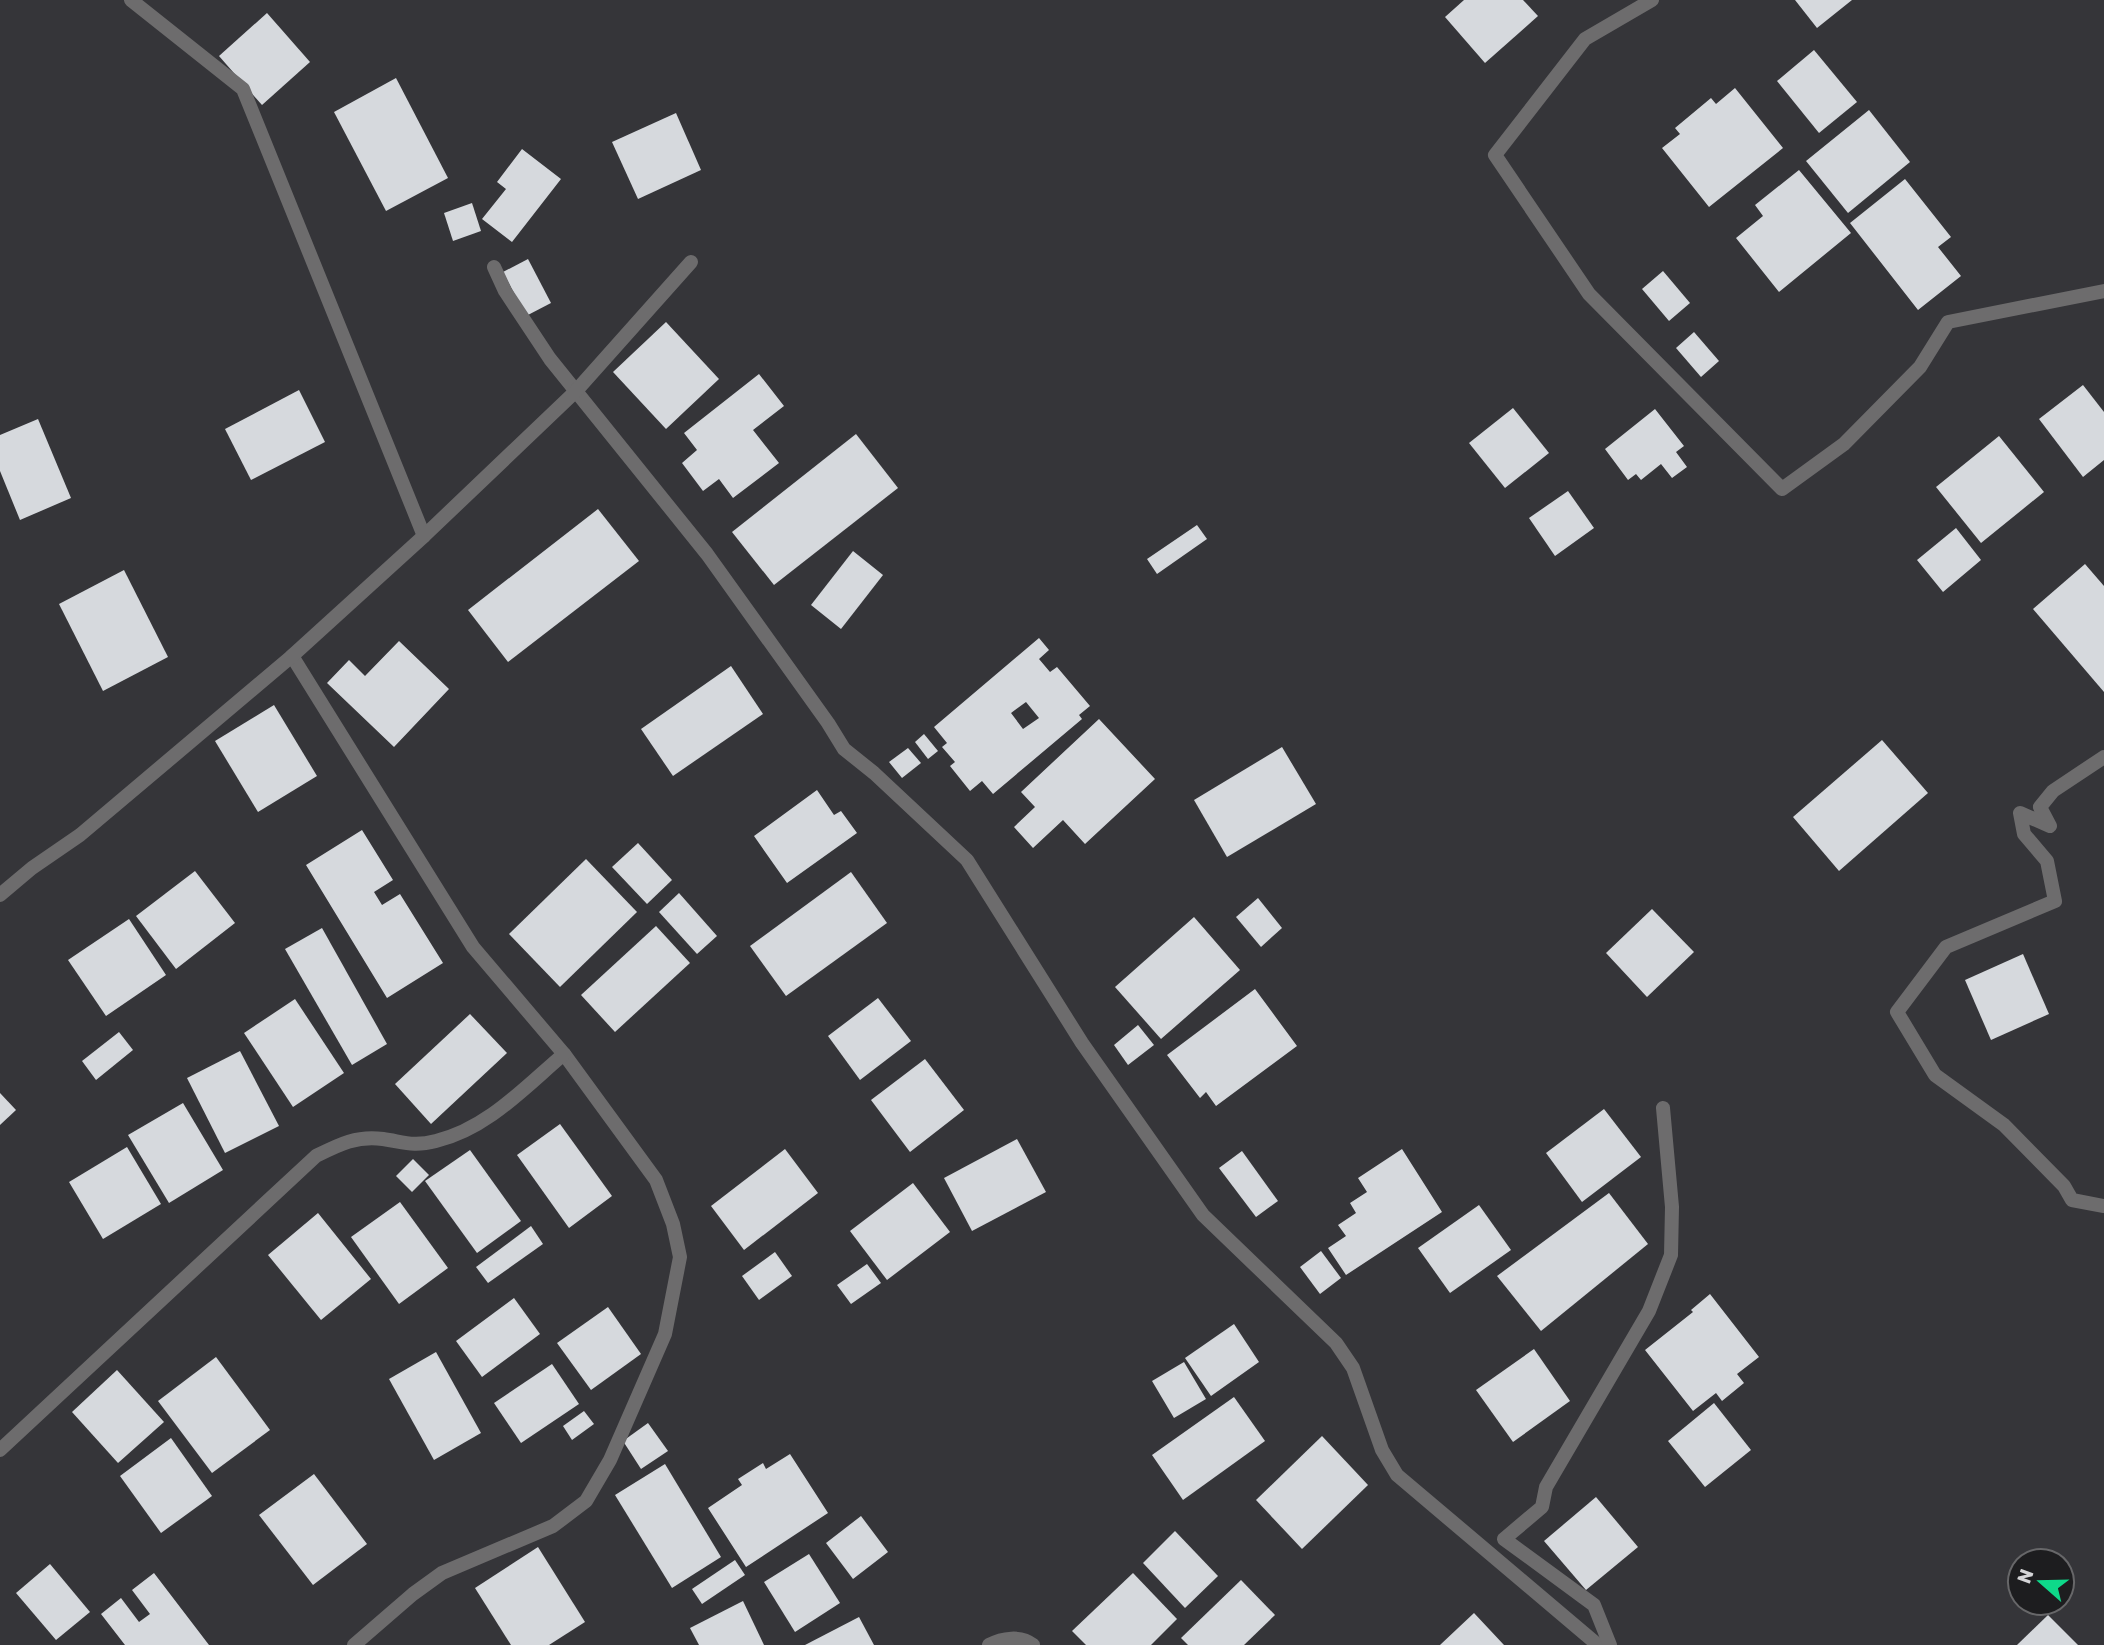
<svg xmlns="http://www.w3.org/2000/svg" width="2104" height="1645" viewBox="0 0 2104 1645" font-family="Rubik,sans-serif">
<rect width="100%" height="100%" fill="#353539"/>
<!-- building -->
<g fill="#d6d9dd" fill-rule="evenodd">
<polygon points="1464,0 1523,0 1538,16 1485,63 1445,17"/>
<polygon points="1795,0 1852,0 1817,28"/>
<polygon points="267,13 310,62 262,105 219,56"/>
<polygon points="1814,50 1857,102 1819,133 1777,81"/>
<polygon points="396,78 448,178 386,211 334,112"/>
<polygon points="1735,88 1783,148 1709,207 1662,148 1680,134 1675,128 1711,98 1716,104"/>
<polygon points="1869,110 1910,162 1848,213 1806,161"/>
<polygon points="676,113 701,170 638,199 612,142"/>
<polygon points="522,149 561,179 512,242 482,219 506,189 497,182"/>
<polygon points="1799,170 1851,233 1779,292 1736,238 1763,216 1755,205"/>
<polygon points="1905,179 1951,237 1938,247 1961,276 1918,310 1850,223"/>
<polygon points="472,203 481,231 453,241 444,213"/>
<polygon points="528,259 551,303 526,316 503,272"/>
<polygon points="1663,271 1690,303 1669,321 1642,289"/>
<polygon points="666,322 719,379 666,429 613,372"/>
<polygon points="1694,332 1719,361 1701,377 1676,348"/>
<polygon points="759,374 784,406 753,430 779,463 733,498 719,479 703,491 682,463 697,450 684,433"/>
<polygon points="2083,385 2104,412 2104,460 2083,477 2039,419"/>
<polygon points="299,390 325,442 251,480 225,429"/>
<polygon points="1513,408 1549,453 1505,488 1469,443"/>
<polygon points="1655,409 1684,446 1676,452 1687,467 1672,478 1661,464 1641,480 1636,474 1628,480 1605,449"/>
<polygon points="38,419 71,498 20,520 0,471 0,435"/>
<polygon points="856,434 898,488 774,585 732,532"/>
<polygon points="1999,436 2044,492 1981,543 1936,487"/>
<polygon points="1568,491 1594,528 1555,556 1529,518"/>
<polygon points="598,509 639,561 508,662 468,610"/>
<polygon points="1197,525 1207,539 1157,574 1147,559"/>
<polygon points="1956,528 1981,560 1943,592 1917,560"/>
<polygon points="853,551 883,575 841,629 811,605"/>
<polygon points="2085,564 2104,586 2104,692 2033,609"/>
<polygon points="124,570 168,657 103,691 59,604"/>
<path d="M1039 638 1049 650 1039 659 1050 672 1057 667 1090 706 1079 715 1082 719 993 794 982 781 970 791 950 766 955 762 942 747 947 743 934 727ZM1026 702 1039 718 1023 729 1011 713Z"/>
<polygon points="399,641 449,689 394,747 327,683 349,660 365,676"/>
<polygon points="731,666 763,714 673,776 641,729"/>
<polygon points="274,705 317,776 258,812 215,741"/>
<polygon points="1099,719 1155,779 1085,844 1063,820 1033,848 1014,827 1035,807 1021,792"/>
<polygon points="924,734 938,751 928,759 915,742"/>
<polygon points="1882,740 1928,793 1839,871 1793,817"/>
<polygon points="1282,747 1316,804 1227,857 1194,800"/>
<polygon points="908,748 921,763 902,778 889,762"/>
<polygon points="817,790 834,815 841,811 857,833 787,883 754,836"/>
<polygon points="362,830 393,880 374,892 382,905 400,894 443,963 387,998 306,865"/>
<polygon points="638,843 672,880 647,904 612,867"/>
<polygon points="586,859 637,912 560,987 509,934"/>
<polygon points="195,871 235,923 176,969 136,916"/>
<polygon points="851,872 887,923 786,996 750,946"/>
<polygon points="679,893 717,936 697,954 659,912"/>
<polygon points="1258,898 1282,928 1261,947 1236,917"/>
<polygon points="1652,909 1694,952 1647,997 1606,953"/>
<polygon points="1194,917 1240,970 1161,1039 1115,987"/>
<polygon points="129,919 166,975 106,1016 68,960"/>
<polygon points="656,926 690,963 615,1032 581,995"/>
<polygon points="322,928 387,1044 352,1065 285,949"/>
<polygon points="2023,954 2049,1014 1991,1040 1965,980"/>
<polygon points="1255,989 1297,1046 1216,1106 1206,1092 1200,1098 1167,1055"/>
<polygon points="878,998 911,1041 860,1080 828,1036"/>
<polygon points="295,999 344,1073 293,1107 244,1033"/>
<polygon points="470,1014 507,1053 431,1124 395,1084"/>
<polygon points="1138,1025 1154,1045 1128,1065 1114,1045"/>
<polygon points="119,1032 133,1050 96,1080 82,1061"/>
<polygon points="240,1051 279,1126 225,1153 187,1078"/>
<polygon points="925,1059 964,1110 910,1152 871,1100"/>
<polygon points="0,1093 16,1110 0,1125"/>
<polygon points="183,1103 223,1170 169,1203 128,1135"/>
<polygon points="1604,1109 1641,1157 1582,1202 1546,1153"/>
<polygon points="560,1124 612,1196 569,1228 517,1155"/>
<polygon points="1017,1139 1046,1192 972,1231 944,1178"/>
<polygon points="127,1147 161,1204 103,1239 69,1182"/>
<polygon points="785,1149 818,1193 744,1250 711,1206"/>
<polygon points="1402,1149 1442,1212 1346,1275 1328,1248 1346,1236 1338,1225 1356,1213 1350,1203 1367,1192 1358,1178"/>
<polygon points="470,1150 521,1221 477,1253 425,1181"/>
<polygon points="1242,1151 1278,1201 1256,1217 1219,1168"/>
<polygon points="413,1159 429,1175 412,1192 396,1176"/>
<polygon points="913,1183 950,1232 887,1280 850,1231"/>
<polygon points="1609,1193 1648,1244 1541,1331 1497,1276"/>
<polygon points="400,1202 448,1268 399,1304 351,1237"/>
<polygon points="1479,1205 1511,1250 1450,1293 1418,1248"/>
<polygon points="318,1213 371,1279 321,1320 268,1255"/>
<polygon points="531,1226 543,1244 488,1283 476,1267"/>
<polygon points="1321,1251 1341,1278 1320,1294 1300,1267"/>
<polygon points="775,1252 792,1276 759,1300 742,1276"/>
<polygon points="867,1264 881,1283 851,1304 837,1285"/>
<polygon points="1710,1294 1759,1357 1737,1374 1744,1383 1722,1401 1716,1393 1693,1411 1645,1350 1693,1312 1691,1310"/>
<polygon points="514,1298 540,1334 482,1377 456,1341"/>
<polygon points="608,1307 641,1354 591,1390 557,1343"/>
<polygon points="1234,1324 1259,1362 1211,1396 1185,1358"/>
<polygon points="1534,1349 1570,1401 1513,1442 1476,1390"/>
<polygon points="436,1352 481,1433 434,1460 389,1379"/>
<polygon points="216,1357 270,1430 212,1473 158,1401"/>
<polygon points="1184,1362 1206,1399 1174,1418 1152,1381"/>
<polygon points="552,1364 579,1404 521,1443 494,1403"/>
<polygon points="117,1370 164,1422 118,1463 72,1412"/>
<polygon points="1234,1397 1265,1441 1183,1500 1152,1455"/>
<polygon points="1714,1403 1751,1450 1705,1487 1668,1441"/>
<polygon points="584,1411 594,1424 572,1440 563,1426"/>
<polygon points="648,1423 668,1451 641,1469 623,1441"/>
<polygon points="1322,1436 1368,1485 1302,1549 1256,1500"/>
<polygon points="171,1438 212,1496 161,1533 120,1476"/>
<polygon points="790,1454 828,1513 746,1567 708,1508 742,1485 738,1479 763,1463 766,1469"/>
<polygon points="665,1464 721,1557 672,1588 615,1495"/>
<polygon points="314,1474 367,1544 313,1585 259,1515"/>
<polygon points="1596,1497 1638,1547 1586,1590 1544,1541"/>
<polygon points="861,1516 888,1552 853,1579 826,1543"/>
<polygon points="1175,1531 1218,1576 1185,1608 1143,1563"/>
<polygon points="538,1547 585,1622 549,1645 511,1645 475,1588"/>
<polygon points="809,1554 840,1603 795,1632 764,1582"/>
<polygon points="735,1560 745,1575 702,1604 692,1589"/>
<polygon points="50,1564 90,1612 56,1640 16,1593"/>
<polygon points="154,1573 209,1645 125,1645 101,1614 121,1598 139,1622 150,1614 132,1590"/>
<polygon points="1133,1573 1177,1619 1151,1645 1086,1645 1072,1631"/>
<polygon points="1241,1580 1275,1615 1244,1645 1188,1645 1181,1638"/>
<polygon points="743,1601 764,1645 699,1645 690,1628"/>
<polygon points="1474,1613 1504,1645 1440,1645"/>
<polygon points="2048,1615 2078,1645 2017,1645"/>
<polygon points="859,1617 874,1645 805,1645"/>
</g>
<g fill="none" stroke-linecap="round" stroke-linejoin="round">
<!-- minor -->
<g stroke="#6d6c6d" stroke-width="14">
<polyline points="131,0 243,89 424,536"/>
<polyline points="1652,0 1585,39 1495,155 1589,294 1782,489 1844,444 1920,367 1948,322 2104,291"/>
<polyline points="494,267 505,291 550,359 707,554 828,723 844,749 874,773 967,860 1082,1043 1203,1215 1336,1343 1353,1368 1382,1450 1397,1475 1598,1645"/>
<polyline points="292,656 473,947 564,1054 656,1180 673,1224 680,1257 665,1334 610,1460 586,1501 553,1526 442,1573 413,1594 354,1645"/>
<polyline points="2104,757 2053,791 2040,807 2050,826 2020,813 2024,834 2047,861 2055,901 1946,947 1897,1012 1935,1075 2004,1125 2064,1186 2072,1200 2104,1206"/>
<polyline points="0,895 32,868 80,835 292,656 424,536 576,391 691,262"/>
<path d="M0 1450 316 1156C338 1145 357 1135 383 1139 404 1142 413 1147 436 1141 487 1129 525 1087 564 1054"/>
<path d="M989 1645C1002 1638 1021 1635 1033 1645"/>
<polyline points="1610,1645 1594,1605 1504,1539 1542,1507 1546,1487 1649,1311 1671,1255 1672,1207 1663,1108"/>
</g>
</g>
<!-- north arrow -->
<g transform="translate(2041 1582) rotate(290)"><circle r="33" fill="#1d1d1f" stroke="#676769" stroke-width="2"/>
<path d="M0-5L12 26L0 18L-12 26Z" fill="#0ed98a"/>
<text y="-10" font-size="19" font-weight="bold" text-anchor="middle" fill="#d5d5d7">N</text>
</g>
</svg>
